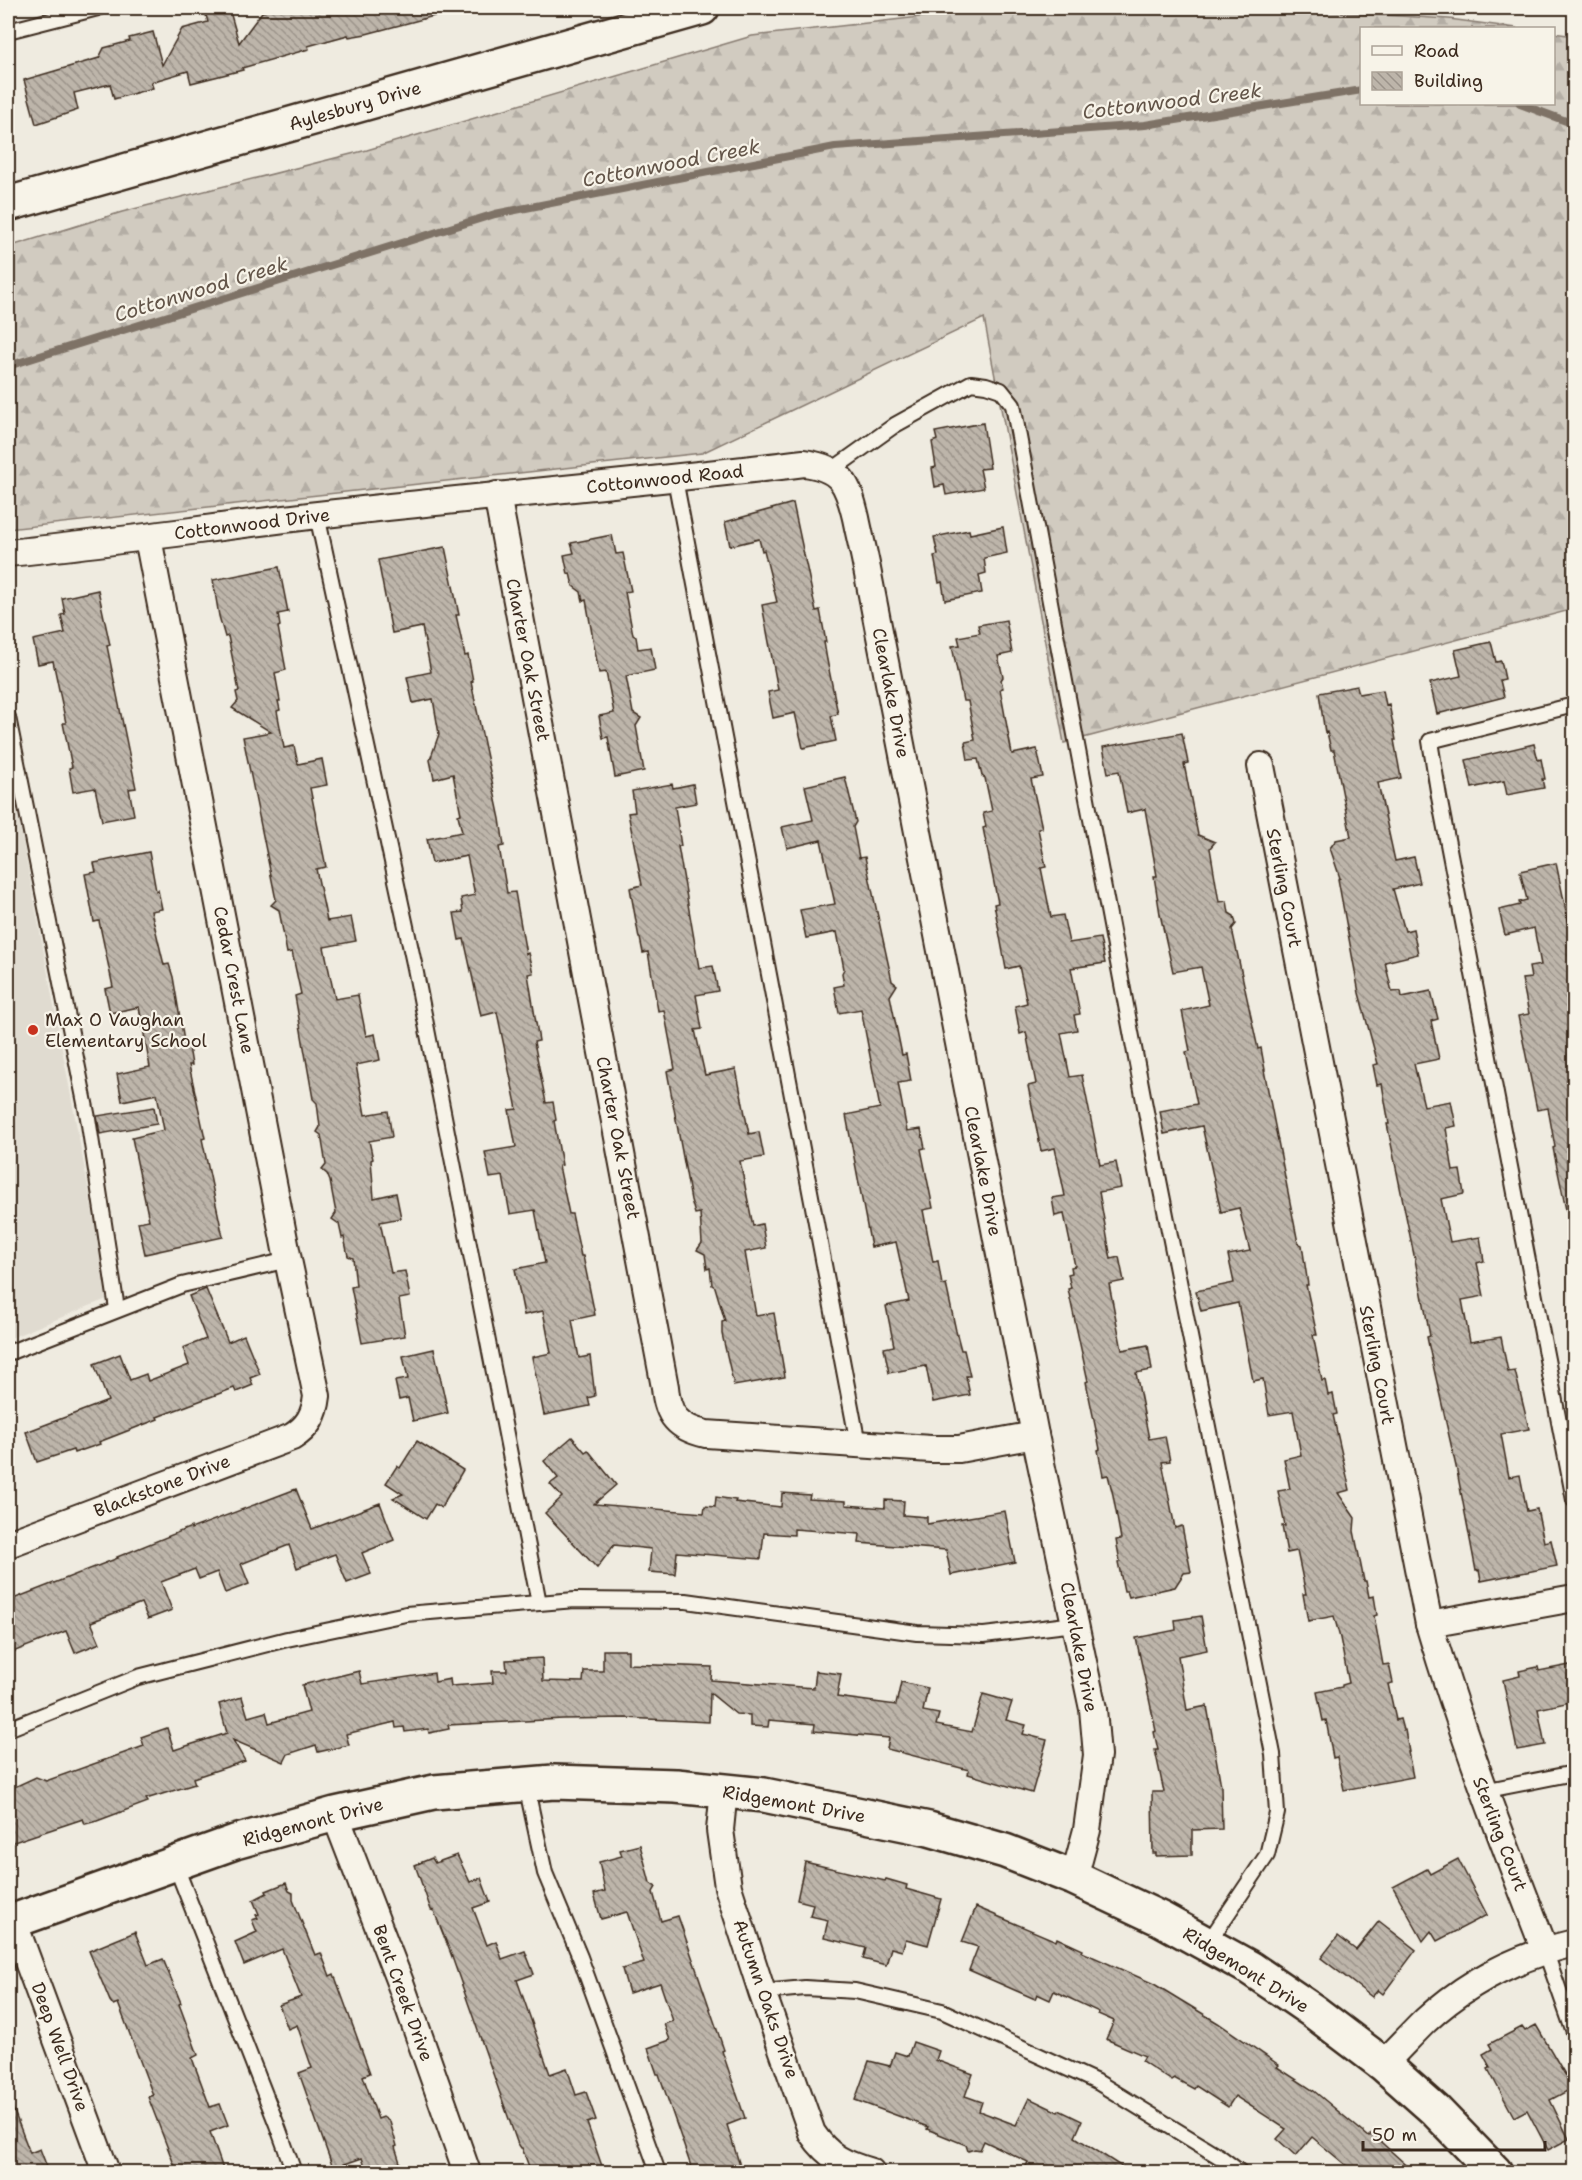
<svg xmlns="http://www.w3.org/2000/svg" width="1582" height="2180" viewBox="0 0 1582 2180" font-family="'Shantell Sans',sans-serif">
<defs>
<pattern id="forest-firs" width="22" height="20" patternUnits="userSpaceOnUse" patternTransform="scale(1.5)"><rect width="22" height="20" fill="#d1cbc0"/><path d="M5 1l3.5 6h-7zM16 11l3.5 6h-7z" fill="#b4aea5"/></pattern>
<pattern id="building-back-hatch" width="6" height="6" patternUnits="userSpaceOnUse" patternTransform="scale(1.5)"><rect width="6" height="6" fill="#bdb5aa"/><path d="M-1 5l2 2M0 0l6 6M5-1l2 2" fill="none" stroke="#9b938a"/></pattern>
</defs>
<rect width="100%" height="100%" fill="#efebe0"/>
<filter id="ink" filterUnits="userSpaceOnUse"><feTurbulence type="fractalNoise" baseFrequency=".0167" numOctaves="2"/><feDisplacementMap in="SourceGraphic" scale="12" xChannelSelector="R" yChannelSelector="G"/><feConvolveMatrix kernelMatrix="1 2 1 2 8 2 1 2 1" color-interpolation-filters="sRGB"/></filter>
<g filter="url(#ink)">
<!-- built -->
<polygon fill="#e0dbd0" points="8,762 109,1298 8,1339"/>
<!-- forest -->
<polygon fill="url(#forest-firs)" stroke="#867a6f" stroke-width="1.5" points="998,8 1269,8 1449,19 1517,28 1362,28 1362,104 1554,104 1554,33 1574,36 1574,609 1064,743 984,318 702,453 8,529 8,247 122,212 367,150 752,36"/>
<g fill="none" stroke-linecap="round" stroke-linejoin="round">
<!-- stream -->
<g stroke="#7e7266" stroke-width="8">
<polyline points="1520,104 1574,124"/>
<polyline points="8,366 495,214 835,147 1145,125 1362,90"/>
</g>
</g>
<!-- building -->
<g fill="url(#building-back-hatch)" stroke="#3b2a1e" stroke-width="1.5">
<polygon points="221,8 229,8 239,43 262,12 274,8 441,8 442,14 366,34 349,37 348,35 308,46 309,49 242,68 243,70 191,83 188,71 151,82 153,88 114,99 110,84 74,93 78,110 36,124 24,80 99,58 104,48 130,41 129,38 153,32 162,65 182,29 208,22 205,12"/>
<polygon points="983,423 990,468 980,469 984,488 946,495 944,485 935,487 932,468 936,467 932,442 937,440 935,432"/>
<polygon points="793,503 816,611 820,610 826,642 824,642 827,660 838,714 831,716 836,741 803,748 795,713 773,718 768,692 778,690 762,605 777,602 764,550 762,551 759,539 730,546 725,522"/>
<polygon points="1003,527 1007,553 984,558 986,573 979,575 982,593 945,600 942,582 939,583 934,556 938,555 934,537 969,530 970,534"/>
<polygon points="612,535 616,554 623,553 631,591 625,592 633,635 636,637 638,649 651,647 655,670 626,676 633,713 641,718 636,726 644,771 615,777 608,737 603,738 599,716 614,713 606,672 599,673 586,600 583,601 581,592 573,586 570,573 568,574 564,555 574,553 571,543"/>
<polygon points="445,547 459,615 456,615 465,656 468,655 473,681 471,682 500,819 504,846 499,847 507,893 515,892 526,954 528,953 533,973 528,974 539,1041 534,1042 546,1103 553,1102 556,1120 554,1121 562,1165 559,1166 569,1214 572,1214 581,1256 583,1256 595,1315 572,1320 579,1358 590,1356 595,1396 588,1398 590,1406 544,1415 532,1357 551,1353 543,1311 524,1315 515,1269 545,1263 535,1210 510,1214 503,1176 490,1178 485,1152 516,1147 509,1110 517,1109 497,1012 481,1016 464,939 459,940 454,913 463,912 461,898 475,895 467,856 432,863 427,839 462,832 458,815 461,814 453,774 434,779 430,760 439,734 433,699 413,703 407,677 431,672 422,627 392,633 378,560"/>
<polygon points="279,567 288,612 278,614 280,626 278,627 286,670 275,673 280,701 278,701 280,710 277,711 284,748 294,746 298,764 322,759 327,785 310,788 326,867 316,869 327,921 351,917 356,941 324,947 335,999 358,995 366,1036 375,1034 380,1060 356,1065 365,1115 388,1111 392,1137 369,1141 373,1159 371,1160 374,1198 396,1193 401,1218 380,1222 391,1273 405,1271 410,1297 399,1299 405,1336 362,1343 351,1287 356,1286 353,1258 348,1256 344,1237 342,1238 339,1224 332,1219 336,1213 330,1181 327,1174 322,1170 326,1165 321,1135 317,1132 320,1127 317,1103 313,1099 295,996 301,994 292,952 287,953 279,910 271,905 276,900 243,737 271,732 232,708 238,701 236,692 239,691 228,636 225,637 219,616 213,580"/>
<polygon points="98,590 110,645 107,646 136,788 129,789 134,815 102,821 95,788 73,792 69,768 72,767 63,723 66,723 53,661 38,664 33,640 65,633 61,615 65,614 62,598"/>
<polygon points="1006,620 1012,653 998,656 1003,677 1001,680 1003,688 1000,689 1012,754 1037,749 1043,777 1031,779 1042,828 1038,829 1046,867 1041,868 1051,917 1063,915 1069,943 1100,938 1105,963 1071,968 1080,1014 1074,1015 1077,1030 1061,1033 1070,1077 1082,1075 1100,1165 1116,1162 1121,1188 1099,1192 1111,1259 1119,1257 1124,1281 1109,1284 1122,1350 1148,1345 1152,1370 1136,1373 1149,1439 1165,1436 1170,1461 1162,1462 1175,1528 1182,1526 1191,1572 1184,1573 1175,1587 1129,1597 1127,1591 1124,1591 1118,1562 1120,1561 1116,1540 1121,1539 1113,1495 1108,1475 1103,1476 1098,1450 1100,1449 1086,1382 1088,1381 1068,1289 1071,1288 1068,1274 1072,1273 1071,1267 1075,1266 1064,1214 1055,1216 1052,1198 1065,1196 1055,1148 1041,1151 1028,1086 1036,1084 1026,1032 1020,1034 1015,1006 1027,1003 1019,966 1006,969 994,904 998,903 983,828 986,827 983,813 992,811 985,778 982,776 978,759 968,760 965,742 975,740 968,701 963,701 952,646 960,645 958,637 980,633 978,625"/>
<polygon points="1491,642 1496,662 1501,661 1505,679 1500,680 1504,697 1437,714 1430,683 1461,676 1455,650"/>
<polygon points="1357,686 1359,694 1383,690 1386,705 1389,704 1396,740 1394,740 1401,778 1378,783 1395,861 1414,857 1420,883 1393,889 1405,931 1413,929 1418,954 1385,962 1392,992 1401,991 1402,997 1431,991 1438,1019 1431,1021 1439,1059 1414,1064 1424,1106 1451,1101 1456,1126 1446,1128 1453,1171 1460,1170 1464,1194 1441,1199 1450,1242 1480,1237 1484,1261 1477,1263 1484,1296 1462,1300 1470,1342 1501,1337 1508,1372 1515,1371 1529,1429 1501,1434 1509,1477 1520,1475 1527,1511 1537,1509 1544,1542 1551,1540 1557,1566 1481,1581 1479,1570 1476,1571 1457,1471 1431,1356 1427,1337 1430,1336 1422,1294 1387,1124 1389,1124 1382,1084 1377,1085 1373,1065 1378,1064 1359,993 1338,879 1340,878 1330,848 1336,840 1351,837 1334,750 1331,750 1327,732 1325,733 1319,693"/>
<polygon points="1182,733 1188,763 1184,764 1198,835 1215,842 1210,848 1219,902 1227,901 1229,913 1234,916 1236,924 1232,929 1258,1049 1261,1048 1265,1070 1264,1070 1298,1243 1302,1245 1308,1285 1306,1285 1317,1335 1313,1335 1322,1381 1325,1380 1328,1395 1333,1394 1337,1414 1333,1415 1350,1490 1338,1493 1355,1518 1354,1531 1364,1581 1366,1581 1369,1597 1374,1596 1377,1615 1374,1616 1383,1665 1389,1664 1393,1683 1388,1684 1396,1720 1400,1719 1403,1730 1405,1730 1409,1752 1408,1752 1413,1777 1344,1790 1337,1757 1333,1758 1326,1720 1323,1721 1317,1692 1342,1687 1342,1685 1349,1683 1340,1638 1334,1616 1308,1621 1303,1594 1306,1594 1297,1551 1287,1553 1282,1526 1285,1526 1278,1491 1290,1489 1284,1459 1301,1455 1293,1411 1269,1415 1263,1379 1253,1381 1238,1303 1201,1311 1196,1291 1234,1283 1228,1255 1250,1251 1239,1208 1221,1212 1202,1126 1164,1134 1160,1111 1197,1104 1186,1052 1190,1051 1182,1011 1209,1005 1201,967 1173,972 1160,914 1154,876 1157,876 1145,809 1127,813 1119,771 1108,773 1103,747"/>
<polygon points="1534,744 1538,760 1541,759 1545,779 1542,779 1544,788 1507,795 1504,781 1472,788 1466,760"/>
<polygon points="845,777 856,822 853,827 859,858 865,857 892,981 897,985 890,996 902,1055 906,1054 911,1081 898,1083 907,1131 921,1129 925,1148 921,1149 933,1208 923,1210 933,1262 938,1261 942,1285 946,1284 956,1331 961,1350 964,1350 970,1376 966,1376 970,1395 933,1402 926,1366 889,1373 884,1348 894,1346 886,1306 909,1301 896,1242 871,1247 846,1115 880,1108 861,1009 839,1013 834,987 844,985 842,973 844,969 837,932 806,938 800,910 835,904 821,840 787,848 782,827 813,820 805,786"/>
<polygon points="672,784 673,788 693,784 696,803 675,807 681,846 678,846 699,968 713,966 718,991 696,995 702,1029 695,1030 705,1075 736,1069 749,1134 759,1132 764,1157 740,1161 753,1226 762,1224 766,1248 745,1252 756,1316 774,1313 785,1377 734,1386 722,1334 722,1322 725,1321 715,1287 712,1285 710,1268 707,1269 705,1254 697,1250 702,1243 700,1213 695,1214 691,1200 667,1071 675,1069 664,1010 658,1011 648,952 643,953 640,938 639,938 630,888 642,885 628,813 635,812 632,791"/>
<polygon points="149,852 156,891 158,890 162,909 151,911 164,965 169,964 173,977 184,1041 188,1041 192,1065 189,1065 205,1138 202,1139 223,1237 145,1254 138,1222 149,1220 132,1138 164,1130 157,1094 122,1101 117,1074 150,1067 139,1007 110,1013 105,989 113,987 99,921 94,922 85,874 96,872 94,863"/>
<polygon points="1556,863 1575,953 1575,1209 1566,1210 1553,1148 1555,1147 1548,1108 1537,1110 1518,1016 1529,1014 1522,979 1531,978 1529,967 1541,965 1534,928 1505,935 1499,910 1520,905 1519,902 1527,900 1520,871"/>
<polygon points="154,1107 157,1124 100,1134 97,1116"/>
<polygon points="206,1289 228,1342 244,1335 260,1374 250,1378 253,1385 236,1392 234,1388 157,1417 158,1419 99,1442 100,1444 74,1453 73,1450 37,1462 26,1432 108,1401 94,1364 120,1354 130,1380 146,1374 148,1381 189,1365 183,1348 206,1339 189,1296"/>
<polygon points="434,1349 448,1413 413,1421 408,1398 399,1400 395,1381 408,1379 403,1356"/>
<polygon points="572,1437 585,1452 588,1450 616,1485 594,1504 704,1513 705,1506 715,1507 716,1497 736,1500 735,1502 781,1507 782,1493 810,1495 809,1499 846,1501 846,1505 885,1508 885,1500 904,1501 903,1515 927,1517 927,1524 1005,1511 1015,1562 951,1575 946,1550 859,1543 860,1534 794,1529 794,1535 764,1533 761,1559 677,1552 675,1574 649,1572 651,1549 614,1545 597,1568 545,1513 562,1497 550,1484 558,1478 544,1461"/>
<polygon points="417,1441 463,1470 441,1508 435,1504 426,1519 393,1498 403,1494 386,1483 397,1466 400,1468"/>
<polygon points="296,1489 312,1529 380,1503 394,1540 362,1553 371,1574 347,1583 335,1554 297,1568 289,1545 241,1564 249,1584 225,1593 217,1572 199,1579 195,1569 161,1582 172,1610 148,1619 141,1603 91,1622 100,1643 75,1653 66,1631 8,1654 8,1601 118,1558 117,1557 191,1527 191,1529"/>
<polygon points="1201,1616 1207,1650 1178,1656 1187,1710 1207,1706 1221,1786 1222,1829 1192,1830 1192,1855 1156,1856 1156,1853 1153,1853 1152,1792 1164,1792 1155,1750 1158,1750 1154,1732 1156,1731 1136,1638 1176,1630 1175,1620"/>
<polygon points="603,1650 628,1650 628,1664 712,1667 711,1680 814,1688 816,1671 841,1674 837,1697 896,1705 901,1682 928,1688 923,1711 939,1714 936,1725 972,1732 983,1694 1012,1702 1006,1720 1026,1725 1023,1734 1047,1740 1032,1793 968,1774 969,1770 887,1749 889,1738 814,1731 815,1724 769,1720 768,1727 750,1726 750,1715 736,1714 710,1693 709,1722 626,1718 563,1719 448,1725 449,1729 429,1733 428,1729 405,1732 404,1727 396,1728 395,1722 346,1734 349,1745 318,1752 316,1745 288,1754 284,1762 233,1740 245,1761 193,1778 195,1784 146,1799 148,1802 97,1821 85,1824 83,1819 8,1844 8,1790 36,1777 46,1781 144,1746 141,1737 167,1728 174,1750 227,1733 219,1704 242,1697 248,1717 266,1712 269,1723 309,1712 302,1685 359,1671 362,1684 434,1673 435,1682 450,1679 451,1686 493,1683 492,1671 507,1671 506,1660 542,1658 543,1681 583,1682 584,1671 603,1671"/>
<polygon points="1575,1664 1575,1701 1538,1709 1545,1745 1517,1750 1503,1680 1520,1676 1519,1671 1538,1667 1539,1671"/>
<polygon points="640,1845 650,1883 656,1887 653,1892 661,1921 678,1916 724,2050 722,2051 745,2118 727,2125 742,2172 693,2172 659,2074 657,2074 648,2048 670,2040 664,2024 673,2021 660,1983 629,1993 622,1969 644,1963 627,1912 601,1919 594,1894 605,1891 599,1862 622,1856 620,1850"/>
<polygon points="457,1855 470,1882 481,1878 490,1902 473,1908 487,1945 496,1941 502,1959 525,1951 534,1974 517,1980 550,2074 567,2068 576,2095 586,2092 596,2120 587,2123 604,2172 531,2172 522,2148 521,2148 517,2142 451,1954 434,1911 431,1910 415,1865 432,1858 435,1863"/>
<polygon points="1458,1859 1487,1915 1437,1941 1431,1931 1423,1941 1393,1887 1427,1869 1430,1874"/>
<polygon points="805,1862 885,1881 886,1879 907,1885 906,1889 941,1899 928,1945 906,1939 902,1951 891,1948 886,1965 863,1959 866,1948 824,1938 828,1920 810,1916 813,1904 797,1900"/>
<polygon points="286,1883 289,1891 293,1893 293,1900 315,1955 321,1953 330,1976 334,1974 370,2073 363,2076 378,2119 383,2117 390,2122 397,2146 395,2147 403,2172 367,2172 362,2158 333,2168 299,2073 312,2068 297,2025 288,2029 279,2005 301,1997 282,1949 244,1965 235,1942 257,1932 252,1920 258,1918 256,1915 259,1914 253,1900 267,1893 266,1891"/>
<polygon points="976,1907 1056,1941 1057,1938 1083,1950 1082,1952 1154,1984 1218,2023 1279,2065 1277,2067 1314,2091 1369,2137 1372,2134 1414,2172 1354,2172 1312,2137 1296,2156 1277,2139 1286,2129 1235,2096 1228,2107 1196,2086 1194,2089 1174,2078 1172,2081 1142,2061 1145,2056 1106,2039 1114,2021 1098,2014 1099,2012 1054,1991 1050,2000 1037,1994 1035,1999 969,1970 978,1947 962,1942"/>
<polygon points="1379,1921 1416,1950 1383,1994 1378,1990 1372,1997 1321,1958 1338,1936 1356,1950"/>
<polygon points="135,1932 148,1965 163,1959 181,2003 179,2004 198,2055 192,2058 210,2107 220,2104 228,2125 210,2132 224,2172 177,2172 148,2097 153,2095 118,2003 113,2005 110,2001 89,1951"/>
<polygon points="1536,2025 1573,2088 1550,2100 1569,2139 1548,2150 1527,2110 1514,2117 1488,2069 1490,2067 1483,2054 1492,2049 1489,2044 1522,2027 1525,2031"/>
<polygon points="913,2042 939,2051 936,2060 973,2074 965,2096 982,2102 979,2111 1016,2125 1029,2098 1058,2112 1059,2110 1082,2121 1075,2137 1130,2172 1023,2172 1028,2162 984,2141 980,2150 975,2149 968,2151 966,2145 927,2129 928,2127 855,2100 869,2061 890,2066 895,2052 908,2056"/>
<polygon points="8,2098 9,2098 30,2153 40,2149 47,2167 37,2171 38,2172 8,2172"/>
</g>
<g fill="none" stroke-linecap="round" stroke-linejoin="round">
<!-- lane casing -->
<g stroke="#3b2a1e" stroke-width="18">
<g id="lane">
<polyline points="8,31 98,8"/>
<polyline points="832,470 895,425 971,383 986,385 1001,390 1013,405 1157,1170 1273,1754 1277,1813 1267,1855 1208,1943"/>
<polyline points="675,479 858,1444"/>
<polyline points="317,515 415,968 539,1603"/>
<polyline points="1574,705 1430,741 1439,797 1574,1500"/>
<polyline points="8,717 88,1118 117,1309"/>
<polyline points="8,1353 182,1285 288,1260"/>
<polyline points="8,1729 138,1677 287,1639 406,1614 575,1600 686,1601 917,1633 984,1635 1075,1624"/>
<polyline points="526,1785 545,1873 580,1957 658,2172"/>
<polyline points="1483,1791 1574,1773"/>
<polyline points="175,1864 277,2125 294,2172"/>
<polyline points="1545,1950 1574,2033"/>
<polyline points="762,1992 805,1988 855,1991 942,2011 1099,2083 1220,2157 1240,2172"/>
</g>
</g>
<!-- street casing -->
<g stroke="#3b2a1e" stroke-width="30">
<g id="street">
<path d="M497 495 665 1387C667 1415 678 1428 706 1434L931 1449H959L1035 1435"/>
<path d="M8 553C111 543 214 527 318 515 480 496 642 483 804 463 842 468 848 484 856 518 859 533 863 549 866 564L1035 1435 1093 1709 1097 1755 1087 1830 1074 1878"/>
<path d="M1261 766 1429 1624C1462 1735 1503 1842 1545 1950"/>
<path d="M8 1544 292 1437C308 1427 315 1415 317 1396L288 1260 148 538"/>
<polyline points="1429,1624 1574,1598"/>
<path d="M724 1790 720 1830 728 1887 762 1992 812 2133C829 2158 844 2164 871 2172"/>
<polyline points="335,1814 401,1985 467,2172"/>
<polyline points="13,1921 106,2172"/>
<path d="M1383 2064C1397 2050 1411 2035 1425 2021 1467 1982 1519 1956 1574 1943"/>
</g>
</g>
<!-- secondary casing -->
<g stroke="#3b2a1e" stroke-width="38">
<g id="secondary">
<polyline points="8,204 702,8"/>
<polyline points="8,1923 235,1842 335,1814 434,1792 554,1782 676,1786 764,1795 929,1829 1005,1851 1074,1878 1161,1919 1250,1968 1313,2011 1383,2064 1435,2110 1495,2172"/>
</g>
</g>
<!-- lane -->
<use href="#lane" stroke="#f7f3e8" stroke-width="14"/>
<!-- street -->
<use href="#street" stroke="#f7f3e8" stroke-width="26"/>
<!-- secondary -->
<use href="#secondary" stroke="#f7f3e8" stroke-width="33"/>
</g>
</g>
<!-- markers -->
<circle fill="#c8321e" stroke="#f7f3e8" stroke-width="2" cx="33" cy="1030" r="6"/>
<g text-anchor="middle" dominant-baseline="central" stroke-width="4.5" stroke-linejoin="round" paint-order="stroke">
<!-- street labels -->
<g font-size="18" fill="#3b2a1e" stroke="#f7f3e8">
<text transform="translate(355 106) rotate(-16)">Aylesbury Drive</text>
<text transform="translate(665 479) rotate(-6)">Cottonwood Road</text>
<text transform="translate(252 524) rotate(-7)">Cottonwood Drive</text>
<text transform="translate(528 660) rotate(79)">Charter Oak Street</text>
<text transform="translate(891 693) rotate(79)">Clearlake Drive</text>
<text transform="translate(1284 888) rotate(79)">Sterling Court</text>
<text transform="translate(234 980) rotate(79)">Cedar Crest Lane</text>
<text transform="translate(618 1138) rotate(79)">Charter Oak Street</text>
<text transform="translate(983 1171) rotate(79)">Clearlake Drive</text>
<text transform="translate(1377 1365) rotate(79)">Sterling Court</text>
<text transform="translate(162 1486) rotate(-21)">Blackstone Drive</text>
<text transform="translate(1079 1647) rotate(79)">Clearlake Drive</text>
<text transform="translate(794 1804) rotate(10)">Ridgemont Drive</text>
<text transform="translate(313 1822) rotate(-15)">Ridgemont Drive</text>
<text transform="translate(1500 1834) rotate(69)">Sterling Court</text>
<text transform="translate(1246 1970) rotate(32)">Ridgemont Drive</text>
<text transform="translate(403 1993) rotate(70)">Bent Creek Drive</text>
<text transform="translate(766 1999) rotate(71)">Autumn Oaks Drive</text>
<text transform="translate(60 2047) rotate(70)">Deep Well Drive</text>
</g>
<!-- poi labels -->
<g font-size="18" fill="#3b2a1e" stroke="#f7f3e8" text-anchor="start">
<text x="45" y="1020">Max O Vaughan<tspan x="45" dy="21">Elementary School</tspan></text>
</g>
<!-- water labels -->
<g font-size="20" font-style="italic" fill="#625448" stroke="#f7f3e8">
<text transform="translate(1172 101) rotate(-7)">Cottonwood Creek</text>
<text transform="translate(671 163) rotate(-11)">Cottonwood Creek</text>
<text transform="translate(201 289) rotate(-17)">Cottonwood Creek</text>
</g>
</g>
<!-- margin -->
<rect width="1582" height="2180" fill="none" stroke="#f7f3e8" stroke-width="30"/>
<rect x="15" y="15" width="1552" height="2150" fill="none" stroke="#3b2a1e" stroke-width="2" filter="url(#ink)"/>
<!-- legend -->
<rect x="1360" y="27" width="195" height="78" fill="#f7f3e8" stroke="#aca397" stroke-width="1.5"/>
<rect x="1372" y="46" width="30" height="9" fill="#f7f3e8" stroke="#aca397" stroke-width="1.5"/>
<text x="1414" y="57" font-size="18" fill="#3b2a1e">Road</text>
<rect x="1372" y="72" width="30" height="18" fill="url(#building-back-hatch)" stroke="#aca397" stroke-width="1.5"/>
<text x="1414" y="87" font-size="18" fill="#3b2a1e">Building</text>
<!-- scale -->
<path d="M1363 2141v9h182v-9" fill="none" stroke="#3b2a1e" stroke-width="3"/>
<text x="1372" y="2141" font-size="18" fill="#3b2a1e" stroke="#f7f3e8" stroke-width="4.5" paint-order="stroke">50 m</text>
</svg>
